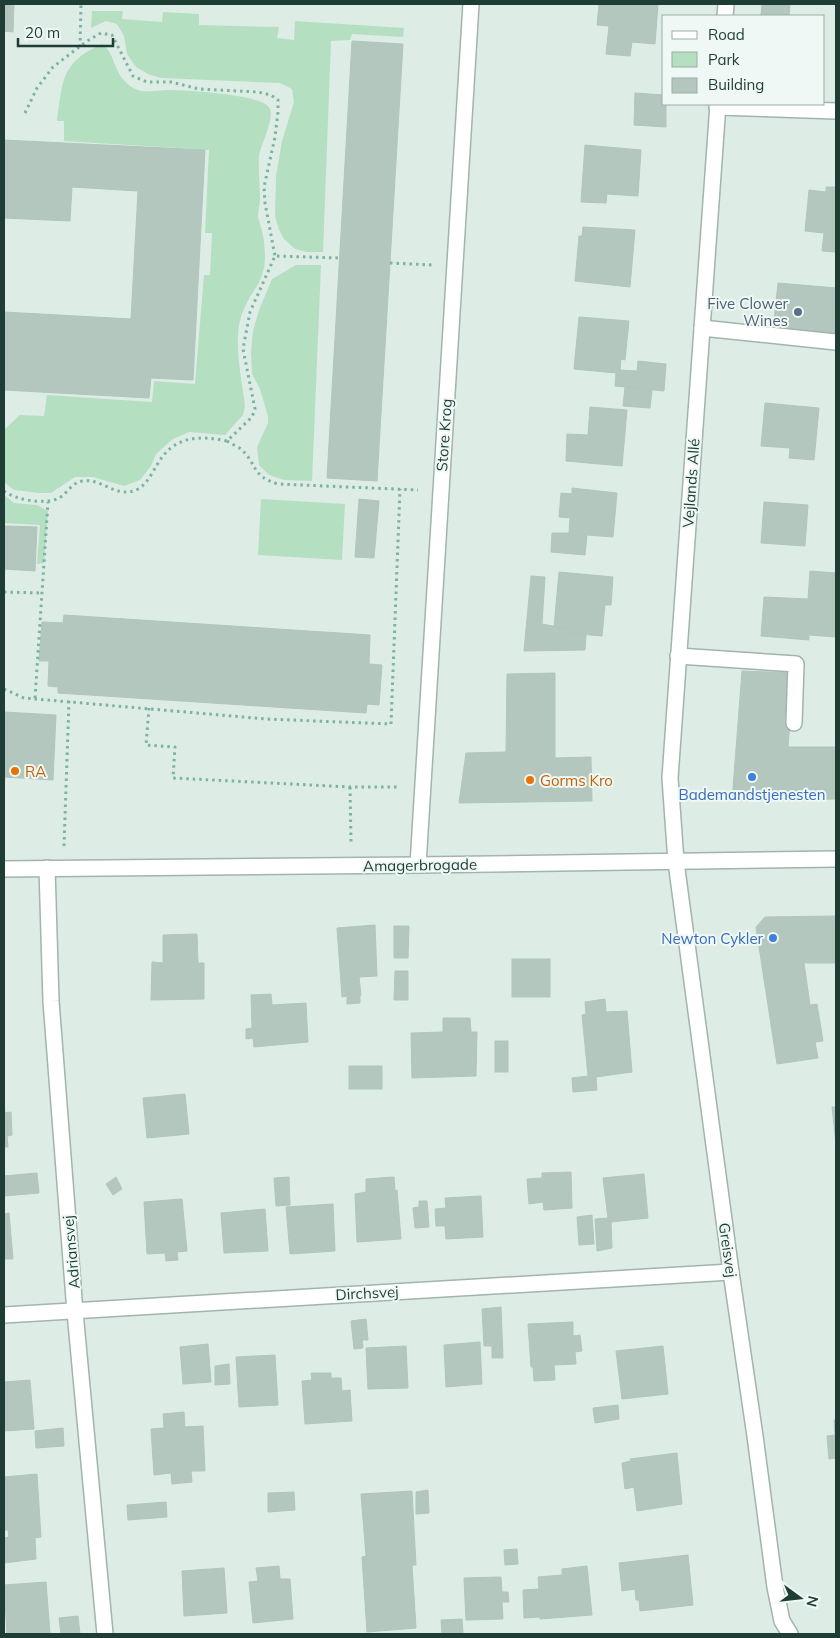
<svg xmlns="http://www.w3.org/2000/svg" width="840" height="1638" viewBox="0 0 840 1638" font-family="Mulish,sans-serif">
<rect width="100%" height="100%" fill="#deece6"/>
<!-- green -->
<g fill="#b5dfc1">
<polygon points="92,11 123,11 122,19 162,22 163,12 199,14 199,25 279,27 277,38 294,40 295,21 404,28 403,37 352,34 350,40 331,41 323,252 307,252 295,249 284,239 279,230 275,216 276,176 282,141 294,102 292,89 280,83 161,78 148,74 136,67 127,54 124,36 117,24 106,21 91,28"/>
<path d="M102 44C117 53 112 80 138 90 147 93 158 90 168 90 186 90 256 94 268 106 277 116 261 143 259 156 258 170 260 183 260 198 260 204 258 210 258 216 259 221 261 226 262 231 264 239 265 249 265 257 265 281 252 290 244 309 231 336 242 378 245 406L243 415 225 435 189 432 173 439 156 454 151 466 140 480 124 486 93 477H75L51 493H39L14 490 4 482V430L20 415 44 416 47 395 152 402 154 381 195 384 204 275H210L212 233H205L209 150 64 141V121H57C63 79 61 63 102 44Z"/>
<polygon points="296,265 321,265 312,481 284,480 269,475 259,465 257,447 268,423 268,416 260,389 252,374 251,352 253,331 259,310 272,279"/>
<polygon points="4,495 14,503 37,505 48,511 44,563 37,564 40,525 4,523"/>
<polygon points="261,499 345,504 342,560 258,555"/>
</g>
<!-- building -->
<g fill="#b3c7bf" stroke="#b0c6bd">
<polygon points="4,4 14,4 13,32 4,31"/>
<polygon points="599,4 658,4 655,44 632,42 630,56 606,54 609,26 597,25"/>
<polygon points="762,4 790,4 789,16 761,16"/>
<polygon points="352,41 403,44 377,481 327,478"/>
<polygon points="635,93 664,95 664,104 666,104 666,127 634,125"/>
<polygon points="4,140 205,150 193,380 151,378 149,398 4,390 4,312 131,319 138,191 72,187 70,221 4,218"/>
<polygon points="585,145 641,150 638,196 607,194 606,203 581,202"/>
<polygon points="826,187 836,187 836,252 822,251 824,233 805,231 809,190 826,192"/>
<polygon points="583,227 635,230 630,287 575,281 579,236 582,236"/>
<polygon points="778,283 836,288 836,337 773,331"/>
<polygon points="579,317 629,321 625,360 621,359 620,370 637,371 638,361 666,364 664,391 615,386 616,373 574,369"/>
<polygon points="625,387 652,390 650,408 623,406"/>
<polygon points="765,403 819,408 814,460 789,458 790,448 761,446"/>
<polygon points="590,407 627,410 622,466 566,461 567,434 588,435"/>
<polygon points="572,488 617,493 613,537 587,535 585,555 551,552 552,533 569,533 570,518 559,517 561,493 572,494"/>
<polygon points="359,499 379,501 374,558 355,557"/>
<polygon points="764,502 808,505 805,546 761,543"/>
<polygon points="4,526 37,527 35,571 4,569"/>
<polygon points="810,571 836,573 836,637 809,635 809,640 761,636 764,597 808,599"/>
<polygon points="559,572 613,577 611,605 605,605 602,636 568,633 568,629 554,627"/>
<polygon points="531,576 545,577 542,624 568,629 568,633 586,635 585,650 524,651"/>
<polygon points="64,615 370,635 369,664 382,665 379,705 367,704 366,713 58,693 58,687 48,686 49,661 39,661 42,622 63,623"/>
<polygon points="742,671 794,673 788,747 836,747 836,799 732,801"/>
<polygon points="555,673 555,758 591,757 592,801 459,803 466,753 506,752 507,674"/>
<polygon points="4,712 56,715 53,780 4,777"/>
<polygon points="836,916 836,963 804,963 810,1005 817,1004 823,1041 815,1042 818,1058 777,1064 756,927 765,917"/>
<polygon points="375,925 377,976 359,977 361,995 360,996 360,1003 347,1004 347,996 342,997 337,928"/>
<polygon points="394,926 409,926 408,958 394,958"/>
<polygon points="197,934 198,963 204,963 204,999 151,1000 152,962 163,963 163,935"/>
<rect x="512" y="959" width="38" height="38"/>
<polygon points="395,971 408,971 408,1000 394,1000"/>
<polygon points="271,994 272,1005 306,1003 308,1042 254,1047 253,1038 246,1039 246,1029 252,1028 251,995"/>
<polygon points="605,999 606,1012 627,1011 632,1072 596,1077 597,1090 573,1092 572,1078 588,1076 582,1015 586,1014 585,1002"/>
<polygon points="443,1018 470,1018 471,1032 477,1032 476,1076 412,1078 411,1033 443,1032"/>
<rect x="495" y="1041" width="13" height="31"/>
<rect x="349" y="1066" width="33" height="23"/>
<polygon points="185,1094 189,1134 147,1138 143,1098"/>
<polygon points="4,1102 5,1113 11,1112 12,1135 7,1136 8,1147 4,1147"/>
<polygon points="832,1107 836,1107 836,1144"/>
<polygon points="571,1172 572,1208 544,1210 543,1202 529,1204 527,1179 542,1178 542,1173"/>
<polygon points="37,1173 39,1193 4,1196 4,1176"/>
<polygon points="644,1174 648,1218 611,1222 612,1248 597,1251 595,1219 608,1218 603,1178"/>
<polygon points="116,1177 122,1189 113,1195 106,1184"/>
<polygon points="289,1177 290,1205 276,1206 274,1178"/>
<polygon points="394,1177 395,1191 397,1190 401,1239 357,1242 355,1194 366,1192 366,1179"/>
<polygon points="481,1196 483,1237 446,1239 445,1226 436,1226 435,1209 446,1208 445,1198"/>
<polygon points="182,1199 187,1251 177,1252 178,1260 166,1261 165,1253 147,1254 144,1202"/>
<polygon points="419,1201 427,1201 429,1227 415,1228 413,1208 419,1207"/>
<polygon points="333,1204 335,1251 290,1254 286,1207"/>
<polygon points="265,1209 268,1251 224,1253 221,1213"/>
<polygon points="9,1213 13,1259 4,1259 4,1214"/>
<polygon points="592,1215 594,1244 579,1245 577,1217"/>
<polygon points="501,1307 503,1358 492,1358 492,1346 484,1346 482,1309"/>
<polygon points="366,1319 368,1340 362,1340 363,1348 354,1349 351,1321"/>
<polygon points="573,1322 573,1336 580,1335 582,1351 575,1352 576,1364 554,1365 555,1380 534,1381 533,1367 531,1367 528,1324"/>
<polygon points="480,1342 482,1384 446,1387 444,1345"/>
<polygon points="208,1344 211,1382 183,1384 180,1347"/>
<polygon points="406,1346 408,1388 368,1389 366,1348"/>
<polygon points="663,1346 668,1394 622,1399 616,1351"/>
<polygon points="275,1355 278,1405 239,1407 236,1357"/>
<polygon points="229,1364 230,1384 215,1385 215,1366"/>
<polygon points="311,1373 331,1373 331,1378 341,1378 342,1391 350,1390 352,1421 305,1424 302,1381 312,1380"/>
<polygon points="30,1380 34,1429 4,1431 4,1382"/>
<polygon points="618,1405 619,1419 595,1423 593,1408"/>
<polygon points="184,1412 185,1427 203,1426 205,1471 191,1471 192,1482 172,1484 171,1473 154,1475 151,1429 164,1428 163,1414"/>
<polygon points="834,1420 836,1420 836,1458 829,1459 827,1436 835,1435"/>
<polygon points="63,1428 64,1446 36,1448 35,1431"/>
<polygon points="677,1453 682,1504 637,1511 634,1487 625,1489 622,1463 631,1461 630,1459"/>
<polygon points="37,1474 41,1537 35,1538 36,1559 4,1563 4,1538 9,1537 8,1530 4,1530 4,1477"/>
<polygon points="428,1490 429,1513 416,1514 416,1492"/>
<polygon points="412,1491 416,1565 412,1565 416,1628 367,1632 362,1557 366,1556 361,1494"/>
<polygon points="294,1492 295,1510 268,1512 268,1493"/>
<polygon points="166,1502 167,1517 128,1520 127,1505"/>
<polygon points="517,1549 518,1564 505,1565 504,1550"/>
<polygon points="688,1555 693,1605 640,1611 639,1600 636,1600 635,1589 622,1591 619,1563"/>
<polygon points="279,1566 280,1579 290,1579 293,1619 253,1623 249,1582 258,1581 256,1568"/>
<polygon points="587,1566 592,1615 540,1619 540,1617 524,1618 523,1590 539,1589 538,1577 562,1575 562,1569"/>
<polygon points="224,1568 227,1613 184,1616 182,1571"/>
<polygon points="501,1577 502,1592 508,1592 509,1602 502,1602 503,1619 466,1620 464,1578"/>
<polygon points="46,1582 50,1634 7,1634 4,1585"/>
<polygon points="78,1616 80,1634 61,1634 59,1618"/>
<polygon points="462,1619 463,1634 442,1634 441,1620"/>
</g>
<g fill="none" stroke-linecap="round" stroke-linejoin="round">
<!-- minor casing -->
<g stroke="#a1b4ad" stroke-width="18">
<g id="minor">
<polyline points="725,16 726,4"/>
<polyline points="718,104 670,778 676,862 731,1272 755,1436 775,1587 782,1621 790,1634"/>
<polyline points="717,107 836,111"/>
<polyline points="702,328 836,342"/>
<polyline points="678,656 796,664 794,723"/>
<polyline points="418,865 471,4"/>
<polyline points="47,868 51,1001 75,1312 105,1634"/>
<polyline points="4,869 418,865 836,859"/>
<polyline points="4,1315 731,1272"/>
</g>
</g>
<!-- path -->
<g stroke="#7bb3a3" stroke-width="3" stroke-dasharray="2.5 4" stroke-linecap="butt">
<polyline points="80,47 81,4"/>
<polyline points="25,113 37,88 53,67 87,41 101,33 112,35 133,76 147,82 171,82 199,89 258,92 271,95 278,100 278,112 275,137 264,187 265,203 275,256"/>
<polyline points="390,263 432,265"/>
<path d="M227 441C231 444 237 446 241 449 258 465 251 476 278 484L418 490"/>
<path d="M4 491C15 500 45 505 59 498 68 493 72 482 83 481 103 478 117 500 138 489 147 484 152 473 157 465 173 436 198 435 227 441L252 417 255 409 243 349 250 312 275 256 340 258"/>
<polyline points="4,592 42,593"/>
<polyline points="4,689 24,698 266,719 391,724 400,489"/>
<polyline points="35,698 48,502"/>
<polyline points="149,708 146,745 175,747 173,778 350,787 399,787"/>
<polyline points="350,787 351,842"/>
<polyline points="64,846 69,701"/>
</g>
<!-- minor -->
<use href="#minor" stroke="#fff" stroke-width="15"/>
</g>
<!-- markers -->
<circle fill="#5c6f8a" stroke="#eff8f4" stroke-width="2" cx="798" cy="312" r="5"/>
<g fill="#e8710a" stroke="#eff8f4" stroke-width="2">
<circle cx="15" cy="771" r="5"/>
<circle cx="530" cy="780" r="5"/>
</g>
<g fill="#3f7fe0" stroke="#eff8f4" stroke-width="2">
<circle cx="752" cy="777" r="5"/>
<circle cx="773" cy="938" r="5"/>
</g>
<g text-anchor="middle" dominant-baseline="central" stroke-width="4" stroke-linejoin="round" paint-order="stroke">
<!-- service labels -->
<g font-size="15" fill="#4e5e75" stroke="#eff8f4" text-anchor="end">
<text x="788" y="303">Five Clower<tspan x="788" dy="17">Wines</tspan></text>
</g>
<!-- street labels -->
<g font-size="15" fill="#1e3d35" stroke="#eff8f4">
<text transform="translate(444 435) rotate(-86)">Store Krog</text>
<text transform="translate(691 483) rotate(-86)">Vejlands Allé</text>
<text transform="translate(420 865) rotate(-1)">Amagerbrogade</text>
<text transform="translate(728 1250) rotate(82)">Greisvej</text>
<text transform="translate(71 1252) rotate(-95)">Adriansvej</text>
<text transform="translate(367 1293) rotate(-3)">Dirchsvej</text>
</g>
<!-- food labels -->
<g font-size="15" fill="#c56008" stroke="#eff8f4" text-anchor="start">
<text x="25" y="771">RA</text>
<text x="540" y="780">Gorms Kro</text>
</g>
<!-- shop labels -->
<g font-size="15" fill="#366cbe" stroke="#eff8f4">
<text x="752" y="794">Bademandstjenesten</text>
<text x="763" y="938" text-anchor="end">Newton Cykler</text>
</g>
</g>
<!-- border -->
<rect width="840" height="1638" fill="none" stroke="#1e3d35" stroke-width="10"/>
<!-- legend -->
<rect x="662" y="15" width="162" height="90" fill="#eff8f4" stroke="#9bada8"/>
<rect x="672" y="31" width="25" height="8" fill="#ffffff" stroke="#9bada8"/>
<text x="708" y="40" font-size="15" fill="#1e3d35">Road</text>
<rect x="672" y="52" width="25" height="15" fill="#b5dfc1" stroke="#9bada8"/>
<text x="708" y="65" font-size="15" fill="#1e3d35">Park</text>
<rect x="672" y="78" width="25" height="15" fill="#b3c7bf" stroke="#9bada8"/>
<text x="708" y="90" font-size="15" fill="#1e3d35">Building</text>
<!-- north arrow -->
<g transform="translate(800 1598) rotate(105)" stroke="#eff8f4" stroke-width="4" paint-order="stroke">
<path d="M0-4L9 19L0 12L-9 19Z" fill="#1e3d35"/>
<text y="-8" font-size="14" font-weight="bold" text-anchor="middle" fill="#1e3d35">N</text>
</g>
<!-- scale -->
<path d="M18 38v8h95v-8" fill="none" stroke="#1e3d35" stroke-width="2.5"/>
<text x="25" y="38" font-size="15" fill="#1e3d35" stroke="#eff8f4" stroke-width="4" paint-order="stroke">20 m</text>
</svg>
